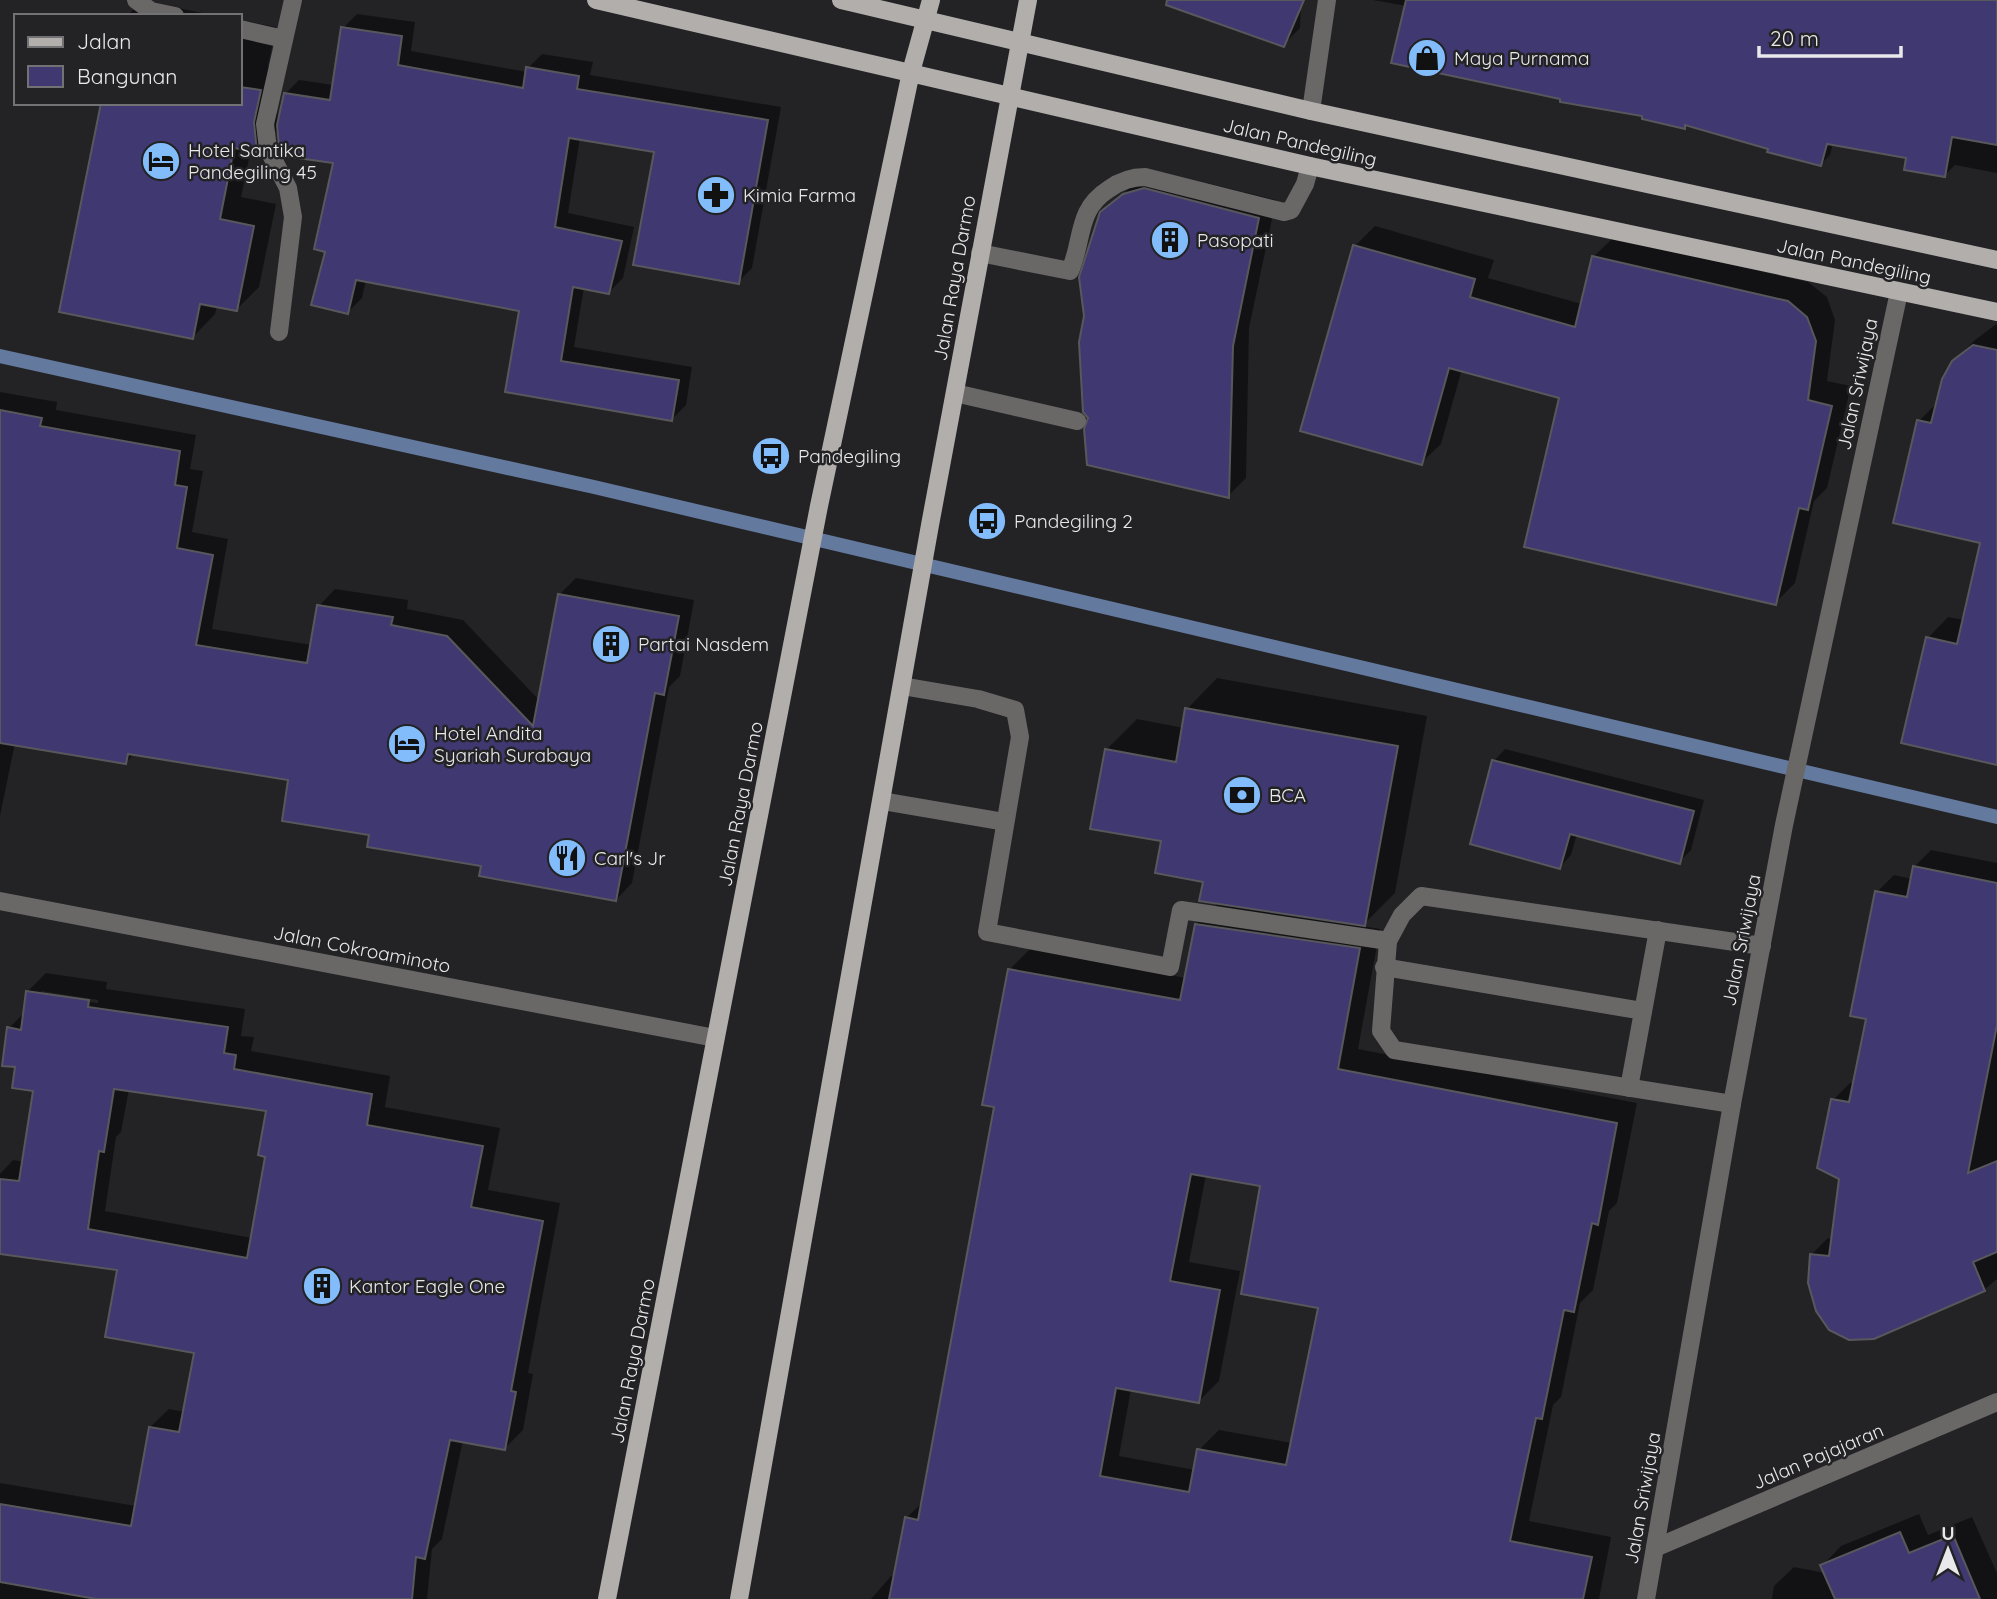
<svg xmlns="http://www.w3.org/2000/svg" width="1997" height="1599" viewBox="0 0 1997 1599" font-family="Quicksand,sans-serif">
<rect width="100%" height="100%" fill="#232326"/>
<!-- shadow -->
<g fill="#0007" fill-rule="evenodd">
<polygon points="1227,0 1301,0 1300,28 1283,45"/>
<polygon points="1373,0 1997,0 1997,173 1955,165 1944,176 1908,156 1833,143 1830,155 1820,165 1687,124 1684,127 1644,115 1562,98 1406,6"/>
<polygon points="142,1 218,16 127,16"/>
<polygon points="357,14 415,22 411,51 527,72 528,68 542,54 593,62 590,75 781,107 752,268 738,282 656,151 580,138 568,213 634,227 623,278 609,292 584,287 574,347 692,367 686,405 672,419 507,390 521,309 366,280 362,298 348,312 327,251 335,162 279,128 256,150 251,149 241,197 276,204 259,287 237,309 217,306 215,314 193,337 240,103 240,20 276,27 268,66 282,68 276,98 278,122 285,94 299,80 334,85 343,28"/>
<polygon points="1162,172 1276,200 1249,328 1246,478 1228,496 1090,418 1102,213 1142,177"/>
<polygon points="1375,226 1494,260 1488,278 1582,304 1593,257 1613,238 1808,282 1827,297 1835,320 1827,381 1851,386 1827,488 1814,501 1795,583 1775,603 1561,397 1462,369 1441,444 1421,463 1355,246"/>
<polygon points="1995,325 1997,325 1997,763 1928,638 1948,617 1964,620 1982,542 1919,421 1938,402 1953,362 1975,340"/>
<polygon points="0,392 57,402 56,410 196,435 190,469 203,471 192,532 228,539 212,629 312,645 319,606 335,589 408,600 407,609 463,620 539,700 559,595 576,578 694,600 680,676 669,687 632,883 616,900 371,834 290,779 134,754 126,762 15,743 0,816"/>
<path d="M1217 678 1427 716 1395 893 1362 926 1380 929 1358 1049 1637 1103 1617 1203 1609 1211 1593 1290 1580 1303 1561 1397 1553 1405 1529 1521 1611 1537 1599 1599H871L891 1576 895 1577 906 1518 923 1502 996 1106 1009 970 1030 949 1186 978 1196 924 1219 902 1205 880 1163 840 1106 750 1137 719 1184 728 1187 709ZM1206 1175 1262 1185 1320 1306 1292 1443 1219 1430 1199 1450 1195 1470 1119 1456 1131 1389 1199 1401 1219 1381 1240 1271 1189 1262Z"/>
<polygon points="1505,749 1704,800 1691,850 1679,862 1577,834 1571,855 1560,867 1494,761"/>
<polygon points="1931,850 1997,863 1997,1279 1984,1290 1811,1255 1828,1238 1833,1239 1841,1178 1833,1100 1850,1083 1854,1083 1868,1017 1877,892 1894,875 1912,879 1914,867"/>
<path d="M46 973 107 982 106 989 245 1009 241 1036 254 1037 251 1051 390 1076 385 1107 500 1128 488 1190 560 1203 528 1373 533 1374 523 1430 505 1448 463 1440 442 1539 432 1549 427 1599H0V1483L136 1506 150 1427 169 1409 185 1412 196 1351 119 1269 0 1252V1174L13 1160 24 1162 35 1090 17 1066 9 1028 25 1012 28 991ZM41 991 98 1000V1003L41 995ZM129 1089 268 1110 267 1155 252 1238 105 1211 116 1137 121 1132Z"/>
<polygon points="1919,1514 1928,1535 1972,1517 1997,1573 1997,1599 1772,1599 1774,1586 1794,1567 1825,1573 1822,1566 1841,1546"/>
</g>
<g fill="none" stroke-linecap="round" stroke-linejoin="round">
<!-- stream -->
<polyline stroke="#637a9e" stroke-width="14" points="0,356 594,487 1997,817"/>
</g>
<!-- building -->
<g fill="#403871" stroke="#58585c" stroke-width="2" fill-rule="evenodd">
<polygon points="1167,0 1304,0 1284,47 1166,5"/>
<polygon points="1406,0 1997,0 1997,145 1952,137 1945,177 1904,170 1906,158 1827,144 1821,166 1767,152 1768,149 1685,125 1685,129 1642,119 1642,116 1560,102 1560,99 1391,63"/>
<polygon points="341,27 402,36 398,65 523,88 526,67 579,76 577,89 768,120 739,284 633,265 654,152 569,138 555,227 622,241 609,294 573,287 561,361 679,380 672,421 505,392 519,311 356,280 348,314 311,305 325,252 314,249 333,163 284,156 279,146 277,125 284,93 330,100"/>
<polygon points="240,87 261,90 254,122 257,152 234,148 220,219 254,226 237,311 200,304 193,339 59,312 101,103 240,103"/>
<polygon points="1144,188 1259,218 1233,346 1229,498 1087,465 1084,429 1088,418 1083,412 1079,342 1084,316 1079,277 1100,212 1123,194"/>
<polygon points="1353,245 1475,279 1470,297 1575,327 1592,256 1788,301 1807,317 1816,341 1808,400 1832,406 1808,510 1799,508 1776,605 1524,547 1559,398 1449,368 1422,465 1300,431"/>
<polygon points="1973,345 1997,350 1997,765 1901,743 1926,637 1957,644 1980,543 1893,523 1917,420 1931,423 1942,379 1952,361"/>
<polygon points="0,410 42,418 40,426 180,451 175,485 187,487 177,548 213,555 196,645 307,663 317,605 393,617 391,625 447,636 533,726 558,594 679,616 664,695 655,693 616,901 479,876 481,866 367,847 369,835 282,821 288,780 128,754 126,764 0,743"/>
<polygon points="1185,708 1398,746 1365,926 1199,901 1203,882 1155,873 1161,841 1090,829 1105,749 1176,762"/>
<polygon points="1492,760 1694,811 1680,864 1570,834 1560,869 1470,844"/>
<polygon points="1913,866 1997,883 1997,1025 1968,1173 1997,1161 1997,1252 1973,1262 1985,1291 1874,1339 1849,1340 1829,1330 1816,1311 1808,1283 1810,1254 1829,1256 1839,1179 1817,1168 1831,1099 1849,1102 1866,1019 1850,1016 1875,891 1907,897"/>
<path d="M1195 924 1360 948 1338 1069 1617 1123 1598 1225 1592 1223 1574 1312 1564 1310 1542 1419 1536 1418 1510 1541 1592 1557 1583 1599H889L905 1517 918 1520 994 1107 982 1105 1008 969 1180 1000ZM1191 1174 1260 1186 1241 1294 1318 1308 1286 1465 1197 1449 1189 1492 1100 1476 1116 1388 1199 1403 1220 1290 1170 1281Z"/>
<path d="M26 991 89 1000 88 1007 228 1027 224 1053 236 1055 234 1069 372 1094 367 1125 483 1146 471 1207 543 1221 511 1391 516 1392 505 1450 450 1440 425 1559 416 1557 412 1599H96L0 1582V1504L131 1526 149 1427 179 1432 194 1353 105 1337 117 1270 0 1254V1179L19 1181 33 1091 12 1088 15 1067 2 1066 7 1027 21 1030ZM114 1089 266 1111 258 1155 265 1157 247 1258 88 1229 99 1151 104 1152Z"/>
<polygon points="1900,1532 1909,1553 1953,1535 1980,1599 1835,1599 1820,1565"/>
</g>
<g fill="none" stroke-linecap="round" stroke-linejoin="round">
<!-- service -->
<g stroke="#6a6867" stroke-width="18">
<polyline points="136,0 151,11 175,16"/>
<polyline points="240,29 284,39"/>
<path d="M980 253 1070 271C1084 238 1076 210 1109 189 1120 181 1131 177 1145 177L1284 212 1291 210 1305 184 1310 166"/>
<polyline points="279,332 293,217 288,188 268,149 265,124 293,0"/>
<polyline points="955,393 1077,421"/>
<polyline points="902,686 978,699 1015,710 1020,737 987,932 1170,967 1181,910 1388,941"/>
<polyline points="882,801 1005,822"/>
<polyline points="1384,967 1643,1011"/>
<polyline points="1629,1088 1658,930"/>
<polyline points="1732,1104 1394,1050 1381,1031 1388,941 1402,915 1421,896 1762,946"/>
</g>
<!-- minor -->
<polyline stroke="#6a6867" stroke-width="18" points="1311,111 1327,0"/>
<!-- tertiary -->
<g stroke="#6a6867" stroke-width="18">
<polyline points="0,901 715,1038"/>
<polyline points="1655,1548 1997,1402"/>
<polyline points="1646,1599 1732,1104 1784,825 1899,292"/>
</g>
<!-- primary -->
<g stroke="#b2aeac" stroke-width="18">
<polyline points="596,0 1310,166 1997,312"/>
<polyline points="841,0 1311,111 1997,260"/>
<polyline points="607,1599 819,506 911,72 931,0"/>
<polyline points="739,1599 930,525 1028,0"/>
</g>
</g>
<!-- icons -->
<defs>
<g id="shop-disc" transform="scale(2.0125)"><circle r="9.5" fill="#82bcfa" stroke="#232326"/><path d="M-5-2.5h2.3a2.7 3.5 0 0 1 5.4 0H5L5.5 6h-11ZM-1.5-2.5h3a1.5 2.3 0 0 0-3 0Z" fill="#111"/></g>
<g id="hotel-disc" transform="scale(2.0125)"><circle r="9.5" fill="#82bcfa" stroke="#232326"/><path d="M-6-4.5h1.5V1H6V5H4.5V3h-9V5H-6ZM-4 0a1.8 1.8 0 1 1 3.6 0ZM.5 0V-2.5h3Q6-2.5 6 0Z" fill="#111"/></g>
<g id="pharmacy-disc" transform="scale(2.0125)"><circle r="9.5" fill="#82bcfa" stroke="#232326"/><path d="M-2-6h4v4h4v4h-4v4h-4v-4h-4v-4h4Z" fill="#111"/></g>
<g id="building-disc" transform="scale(2.0125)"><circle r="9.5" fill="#82bcfa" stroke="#232326"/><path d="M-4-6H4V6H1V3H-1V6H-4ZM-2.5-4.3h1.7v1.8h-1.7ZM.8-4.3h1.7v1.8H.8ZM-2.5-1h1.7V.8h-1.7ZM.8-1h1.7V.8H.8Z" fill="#111"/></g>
<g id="bus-disc" transform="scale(2.0125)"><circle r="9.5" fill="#82bcfa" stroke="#232326"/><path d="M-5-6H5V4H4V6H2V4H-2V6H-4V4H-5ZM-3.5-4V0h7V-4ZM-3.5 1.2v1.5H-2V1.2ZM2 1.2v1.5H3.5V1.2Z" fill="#111"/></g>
<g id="bank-disc" transform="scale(2.0125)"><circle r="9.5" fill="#82bcfa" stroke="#232326"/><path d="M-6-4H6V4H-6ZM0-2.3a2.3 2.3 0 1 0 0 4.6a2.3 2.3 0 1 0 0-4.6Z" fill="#111"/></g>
<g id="restaurant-disc" transform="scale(2.0125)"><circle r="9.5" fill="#82bcfa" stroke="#232326"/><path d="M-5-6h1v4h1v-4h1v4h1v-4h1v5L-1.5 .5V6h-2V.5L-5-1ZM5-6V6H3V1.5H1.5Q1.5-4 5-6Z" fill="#111"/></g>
</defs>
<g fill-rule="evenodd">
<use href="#shop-disc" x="1427" y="58"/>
<use href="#hotel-disc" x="161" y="161"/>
<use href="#pharmacy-disc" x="716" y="195"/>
<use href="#building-disc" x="1170" y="240"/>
<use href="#bus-disc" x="771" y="456"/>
<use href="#bus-disc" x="987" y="521"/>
<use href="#building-disc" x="611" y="644"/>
<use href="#hotel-disc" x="407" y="744"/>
<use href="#bank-disc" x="1242" y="795"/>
<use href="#restaurant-disc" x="567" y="858"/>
<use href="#building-disc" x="322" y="1286"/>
</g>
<g text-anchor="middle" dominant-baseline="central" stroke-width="5" stroke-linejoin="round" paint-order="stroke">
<!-- poi labels -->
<g font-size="19" fill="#e9e9eb" stroke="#232326" text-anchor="start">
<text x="1454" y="58">Maya Purnama</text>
<text x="188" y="150">Hotel Santika<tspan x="188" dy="22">Pandegiling 45</tspan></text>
<text x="743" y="195">Kimia Farma</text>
<text x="1197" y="240">Pasopati</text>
<text x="798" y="456">Pandegiling</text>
<text x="1014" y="521">Pandegiling 2</text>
<text x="638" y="644">Partai Nasdem</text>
<text x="434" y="733">Hotel Andita<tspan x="434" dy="22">Syariah Surabaya</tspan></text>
<text x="1269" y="795">BCA</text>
<text x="594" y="858">Carl's Jr</text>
<text x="349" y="1286">Kantor Eagle One</text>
</g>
<!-- street labels -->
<g font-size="19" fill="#e9e9eb" stroke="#232326">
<text transform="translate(1300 142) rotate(13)">Jalan Pandegiling</text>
<text transform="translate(1854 261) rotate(12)">Jalan Pandegiling</text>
<text transform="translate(954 278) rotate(-80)">Jalan Raya Darmo</text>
<text transform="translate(1857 384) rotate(-78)">Jalan Sriwijaya</text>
<text transform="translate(740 804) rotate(-79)">Jalan Raya Darmo</text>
<text transform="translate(1741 940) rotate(-79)">Jalan Sriwijaya</text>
<text transform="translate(362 949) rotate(11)">Jalan Cokroaminoto</text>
<text transform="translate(632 1361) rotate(-79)">Jalan Raya Darmo</text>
<text transform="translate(1818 1456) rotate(-23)">Jalan Pajajaran</text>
<text transform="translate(1642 1498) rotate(-80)">Jalan Sriwijaya</text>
</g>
</g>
<!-- legend -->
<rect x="14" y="14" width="228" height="91" fill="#232326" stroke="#727275" stroke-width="2"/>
<rect x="28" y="37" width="35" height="10" fill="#b2aeac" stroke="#727275" stroke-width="2"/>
<text x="77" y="49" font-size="21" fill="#e9e9eb">Jalan</text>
<rect x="28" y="66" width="35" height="21" fill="#403871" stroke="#727275" stroke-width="2"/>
<text x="77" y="84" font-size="21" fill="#e9e9eb">Bangunan</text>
<!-- north arrow -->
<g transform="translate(1948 1550)" stroke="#232326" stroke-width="5" paint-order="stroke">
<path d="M0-5L12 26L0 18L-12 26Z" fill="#e9e9eb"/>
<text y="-10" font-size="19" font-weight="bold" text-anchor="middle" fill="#e9e9eb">U</text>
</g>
<!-- scale -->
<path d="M1759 46v10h142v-10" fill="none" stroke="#e9e9eb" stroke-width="3.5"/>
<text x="1770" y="46" font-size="21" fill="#e9e9eb" stroke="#232326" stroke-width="5" paint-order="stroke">20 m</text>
</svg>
